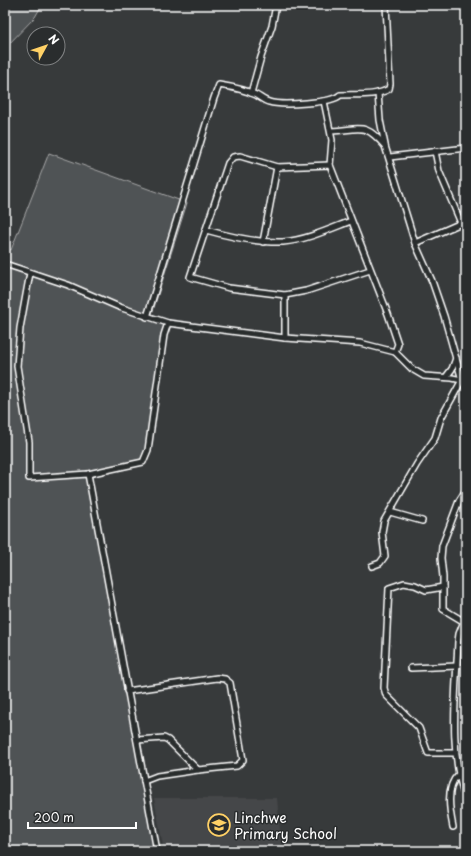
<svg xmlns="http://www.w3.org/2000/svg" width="471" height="856" viewBox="0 0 471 856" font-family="'Playpen Sans',sans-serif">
<rect width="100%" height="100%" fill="#373a3b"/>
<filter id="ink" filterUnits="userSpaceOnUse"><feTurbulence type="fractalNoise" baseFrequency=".025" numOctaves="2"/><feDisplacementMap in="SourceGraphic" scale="8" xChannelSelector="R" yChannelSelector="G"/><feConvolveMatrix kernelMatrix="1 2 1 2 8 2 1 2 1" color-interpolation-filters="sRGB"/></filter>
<g filter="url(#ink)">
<!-- built -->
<polygon fill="#444748" points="154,798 277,798 282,851 164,851"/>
<!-- green -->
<g fill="#505354" stroke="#a8a9aa">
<polygon points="5,5 42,5 35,17 5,48"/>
<polygon points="49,153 187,203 151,317 168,323 146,459 88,474 157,851 5,851 5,247 11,250"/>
</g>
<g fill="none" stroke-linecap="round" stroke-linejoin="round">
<!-- minor casing -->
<g stroke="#fff" stroke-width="8">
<g id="minor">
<polyline points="251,93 261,57 272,26 276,5"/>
<polyline points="378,93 380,120 385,145"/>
<polyline points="324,101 332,140 330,165"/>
<path d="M331 131C360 130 364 121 385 146L415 243 432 281 444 316 462 380 441 418 435 438 417 464 384 521 382 532 385 556 380 563 372 566"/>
<polyline points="435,151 439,171 461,223"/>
<polyline points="390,157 466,148"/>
<path d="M206 230C231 237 257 243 283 242 306 240 330 229 351 221"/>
<polyline points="263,242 277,167"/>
<polyline points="415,243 466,221"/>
<polyline points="5,264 68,285 119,307 168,323 285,338 360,343 395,352 412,369 424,376 452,378 462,380 466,385"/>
<polyline points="370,270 306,291 285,295 229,288 190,277 228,163 233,157 240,156 277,167 330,165 388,314 398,344 395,352"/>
<polyline points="30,273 20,328 17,366 29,442 29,478 88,474 143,462 148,450 164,335 168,323"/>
<path d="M147 317 214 98 219 85C232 87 244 89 256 95 260 97 264 101 269 102 281 106 333 103 340 95 356 94 374 97 389 89L390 84 386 5"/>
<polyline points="285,338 285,295"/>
<polyline points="446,377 452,369 456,358"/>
<polyline points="88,474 157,851"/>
<polyline points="390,512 422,521"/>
<polyline points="443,587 426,590 415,585 404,583 389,588 384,688 386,695 419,728 428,753 455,753"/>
<path d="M466 616 459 634 458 641C456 694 448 750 466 800"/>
<polyline points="463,621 443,609 443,577 441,558 442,546 459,501 466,490"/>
<polyline points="411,668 457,666"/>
<polyline points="127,691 217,678 225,679 230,683 243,760 237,766 198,770 168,740 164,738 137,740"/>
<polyline points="144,781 157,776 198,770"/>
<path d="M453 827C450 812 445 787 458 775"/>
</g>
</g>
<!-- minor -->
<use href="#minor" stroke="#2a2d2e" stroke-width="5"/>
</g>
</g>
<!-- icons -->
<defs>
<g id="school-ring" transform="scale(1.15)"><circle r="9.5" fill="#2a2d2e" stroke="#ffd166" stroke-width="1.5"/><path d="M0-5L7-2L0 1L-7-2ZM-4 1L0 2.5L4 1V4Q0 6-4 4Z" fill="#ffd166"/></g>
</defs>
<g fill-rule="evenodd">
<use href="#school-ring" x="219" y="825"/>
</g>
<g text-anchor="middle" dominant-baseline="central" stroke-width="3" stroke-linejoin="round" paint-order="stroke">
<!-- poi labels -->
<g font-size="14" fill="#fff" stroke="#2a2d2e" text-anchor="start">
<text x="234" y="817">Linchwe<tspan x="234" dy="16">Primary School</tspan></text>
</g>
</g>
<!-- margin -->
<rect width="471" height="856" fill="none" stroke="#2a2d2e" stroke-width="20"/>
<rect x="10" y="10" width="451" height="836" fill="none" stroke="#fff" stroke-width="1.5" filter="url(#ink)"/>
<!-- north arrow -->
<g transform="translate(46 46) rotate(50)"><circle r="19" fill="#2a2d2e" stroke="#7f8182"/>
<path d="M0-3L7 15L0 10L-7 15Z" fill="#ffd166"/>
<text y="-6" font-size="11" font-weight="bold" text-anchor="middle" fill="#ffffff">N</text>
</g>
<!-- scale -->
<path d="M28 822v6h108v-6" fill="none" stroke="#ffffff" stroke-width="2"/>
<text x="34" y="822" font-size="12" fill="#ffffff" stroke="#2a2d2e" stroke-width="3" paint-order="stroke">200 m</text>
</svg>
